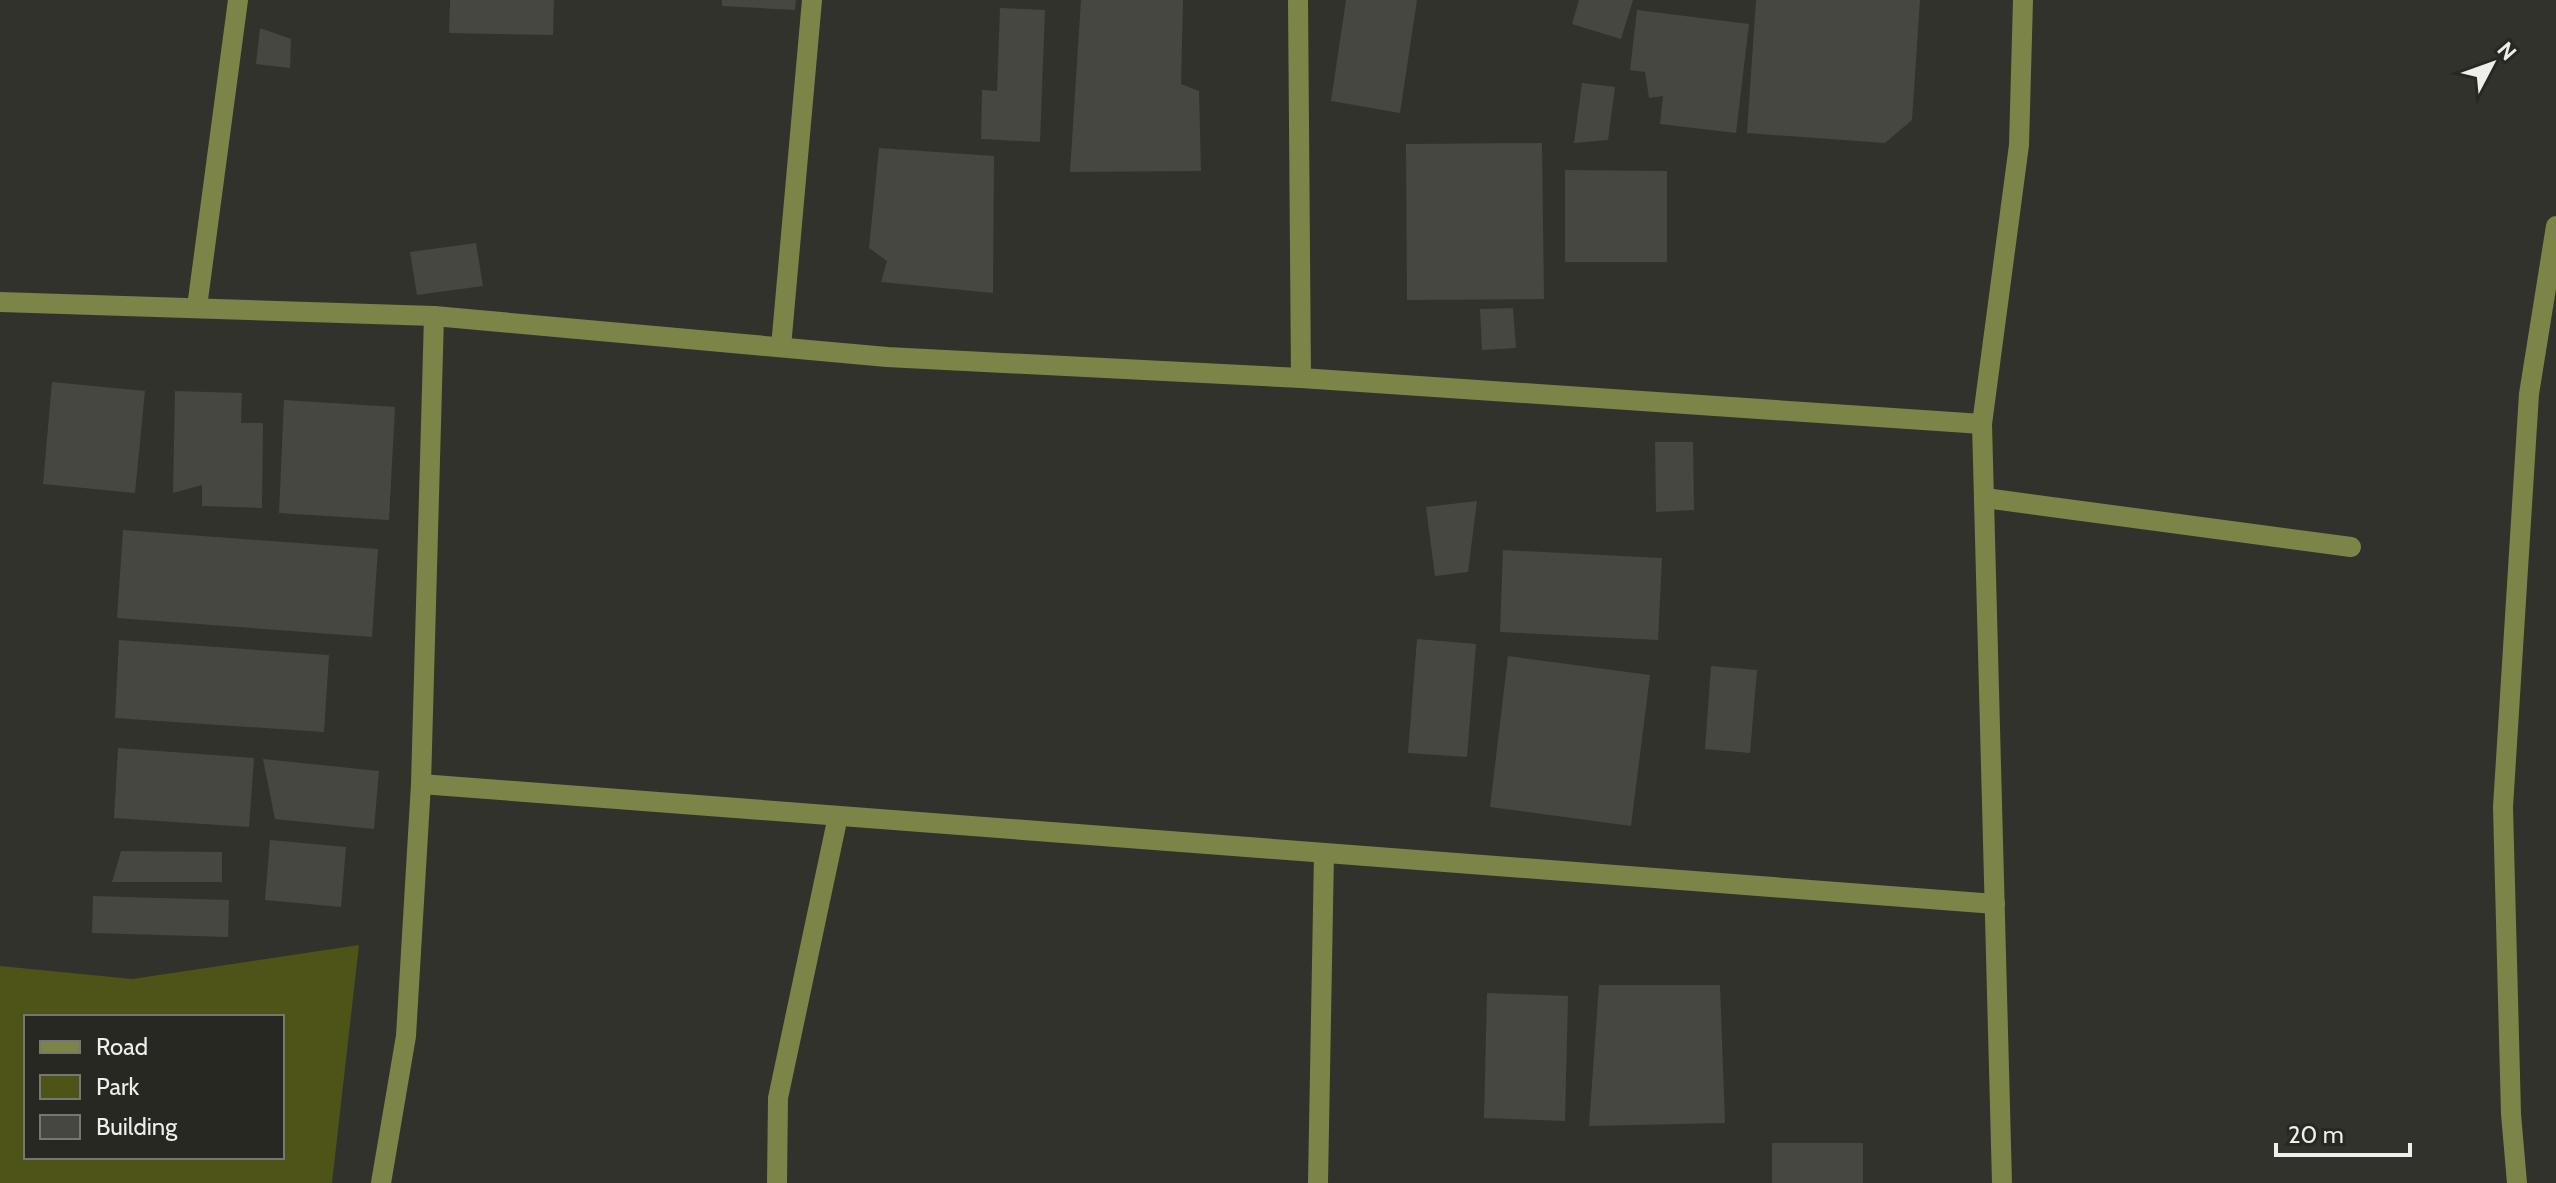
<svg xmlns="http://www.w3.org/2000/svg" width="2556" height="1183" viewBox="0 0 2556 1183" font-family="Cabin,sans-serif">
<rect width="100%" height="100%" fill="#31322c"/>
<!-- green -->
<path fill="#4e5417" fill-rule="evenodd" d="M359 945 332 1183H0V966L132 979ZM26 1017H282V1157H26Z"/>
<!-- building -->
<g fill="#464740">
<polygon points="450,0 554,0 553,35 449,33"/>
<polygon points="722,0 796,0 795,10 722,6"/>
<polygon points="1081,0 1183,0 1181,84 1199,91 1201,171 1070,172"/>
<polygon points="1346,0 1417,0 1400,113 1331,101"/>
<polygon points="1579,0 1633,0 1621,39 1572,24"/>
<polygon points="1756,0 1920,0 1912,120 1885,143 1747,133"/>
<polygon points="1000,8 1045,10 1040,142 981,139 982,90 997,91"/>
<polygon points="1637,10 1749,24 1736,133 1660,124 1663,96 1649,98 1645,72 1630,70"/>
<polygon points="260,28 291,39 290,68 256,64"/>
<polygon points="1582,83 1615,87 1608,140 1574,143"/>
<polygon points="1542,143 1544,299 1407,300 1406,144"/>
<polygon points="879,148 994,156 993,293 881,282 887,261 869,248"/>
<polygon points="1565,170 1667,171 1667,262 1565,262"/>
<polygon points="476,243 483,286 417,295 410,252"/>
<polygon points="1513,308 1516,348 1482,350 1480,309"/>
<polygon points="52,382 145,391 135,493 43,484"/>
<polygon points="175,391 242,393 241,423 263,423 262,508 202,506 202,485 173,493"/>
<polygon points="284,400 395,407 389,520 279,513"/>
<polygon points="1655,442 1693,442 1694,510 1656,512"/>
<polygon points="1477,501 1468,572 1435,576 1426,507"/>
<polygon points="123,530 378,549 372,637 117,618"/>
<polygon points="1503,550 1662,558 1658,640 1500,632"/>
<polygon points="1417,639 1476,644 1467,757 1408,753"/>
<polygon points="119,640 329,655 324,732 115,718"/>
<polygon points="1508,656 1650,675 1631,826 1490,807"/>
<polygon points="1711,666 1757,670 1750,753 1705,749"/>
<polygon points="118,748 254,758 249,827 114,818"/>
<polygon points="263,759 379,771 374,829 275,819"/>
<polygon points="270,840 346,847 341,907 265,900"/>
<polygon points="121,851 222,852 222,882 112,882"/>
<polygon points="93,896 229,900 228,937 92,933"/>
<polygon points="1599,985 1720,985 1725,1123 1589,1126"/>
<polygon points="1487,993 1568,996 1565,1121 1484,1118"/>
<rect x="1772" y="1143" width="91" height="40"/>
</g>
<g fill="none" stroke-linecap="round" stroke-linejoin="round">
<!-- minor -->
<g stroke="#7c8448" stroke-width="20">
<polyline points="1298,0 1301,378"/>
<polyline points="0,302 434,316 887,357 1301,378 1982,424"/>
<polyline points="197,307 238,0"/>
<polyline points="781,347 812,0"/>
<polyline points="1985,498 2351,547"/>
<polyline points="421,784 1995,904"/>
<polyline points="381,1183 406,1036 421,784 434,316"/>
<polyline points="777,1183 778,1098 838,816"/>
<polyline points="1318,1183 1324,853"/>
<polyline points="2002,1183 1982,424 2019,145 2023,0"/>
<polyline points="2517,1183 2511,1114 2503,807 2529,394 2556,226"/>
</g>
</g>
<!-- legend -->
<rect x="24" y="1015" width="260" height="144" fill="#272822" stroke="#777772" stroke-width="2"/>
<rect x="40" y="1041" width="40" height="12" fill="#7c8448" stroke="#777772" stroke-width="2"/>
<text x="96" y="1055" font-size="24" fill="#eeeeea">Road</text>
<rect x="40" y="1075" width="40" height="24" fill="#4e5417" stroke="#777772" stroke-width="2"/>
<text x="96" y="1095" font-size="24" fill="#eeeeea">Park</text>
<rect x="40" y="1115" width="40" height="24" fill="#464740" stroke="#777772" stroke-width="2"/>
<text x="96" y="1135" font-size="24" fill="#eeeeea">Building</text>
<!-- north arrow -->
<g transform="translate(2492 64) rotate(49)" stroke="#272822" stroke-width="6" paint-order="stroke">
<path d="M0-6L14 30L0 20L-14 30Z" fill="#eeeeea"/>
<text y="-12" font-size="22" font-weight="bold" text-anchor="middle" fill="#eeeeea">N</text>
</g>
<!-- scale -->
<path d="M2276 1143v12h134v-12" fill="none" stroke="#eeeeea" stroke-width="4"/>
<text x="2288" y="1143" font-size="24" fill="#eeeeea" stroke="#272822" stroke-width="6" paint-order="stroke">20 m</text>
</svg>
